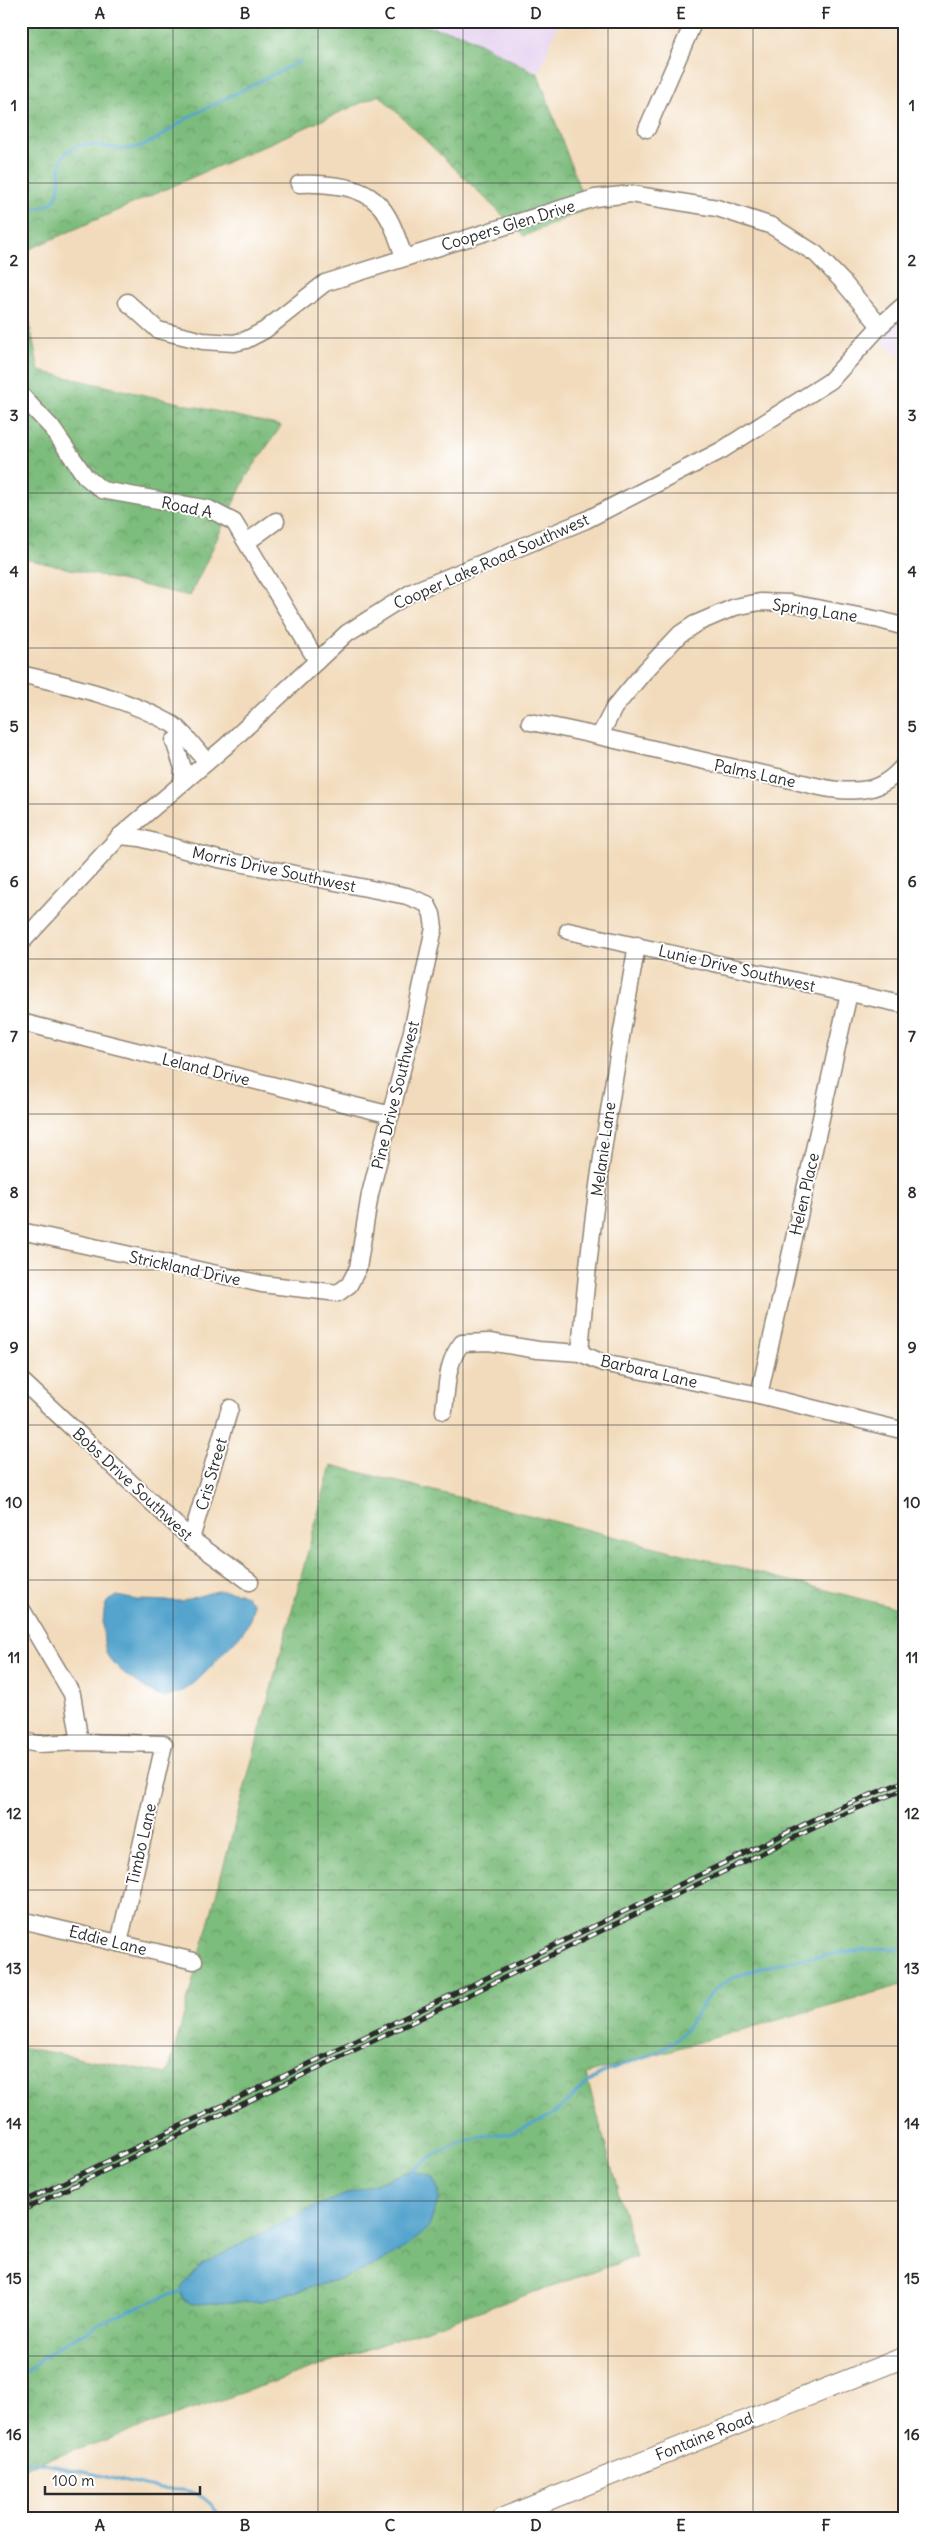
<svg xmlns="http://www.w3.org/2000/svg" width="926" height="2539" viewBox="0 0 926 2539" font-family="Delius,sans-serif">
<defs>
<pattern id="forest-crowns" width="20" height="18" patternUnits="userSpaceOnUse" patternTransform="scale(1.25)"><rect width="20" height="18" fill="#7cbc7c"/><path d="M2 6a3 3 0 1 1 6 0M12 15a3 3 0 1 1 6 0" fill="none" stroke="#696"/></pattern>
</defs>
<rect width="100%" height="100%" fill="#fff"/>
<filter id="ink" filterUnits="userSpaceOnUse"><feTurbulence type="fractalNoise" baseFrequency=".02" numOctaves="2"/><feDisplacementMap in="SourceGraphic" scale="10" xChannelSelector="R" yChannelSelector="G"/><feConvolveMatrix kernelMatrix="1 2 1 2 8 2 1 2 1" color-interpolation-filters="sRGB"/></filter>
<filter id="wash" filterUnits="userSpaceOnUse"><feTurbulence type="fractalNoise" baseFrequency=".0096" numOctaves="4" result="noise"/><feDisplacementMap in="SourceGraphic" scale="20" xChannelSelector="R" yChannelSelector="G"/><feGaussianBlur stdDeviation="1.12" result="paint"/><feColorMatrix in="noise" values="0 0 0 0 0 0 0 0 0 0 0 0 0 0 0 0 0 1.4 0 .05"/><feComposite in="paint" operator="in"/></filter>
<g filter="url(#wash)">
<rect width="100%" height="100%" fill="#f2dbbc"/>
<!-- built -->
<g fill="#e6d2f0">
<polygon points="401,21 559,21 538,74 462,34"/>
<polygon points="905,302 905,358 871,333"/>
</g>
<!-- forest -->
<g fill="url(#forest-crowns)" stroke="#547454">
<polygon points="21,21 401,21 462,34 538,74 587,209 524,236 379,95 21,253"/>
<polygon points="21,279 39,371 281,426 246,477 190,596 21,558"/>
<polygon points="331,1465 905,1610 905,1984 586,2074 636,2257 21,2469 21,2047 168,2074"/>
</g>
<!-- water -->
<g fill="#54a4ce" stroke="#40687c">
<path d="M217 1591C231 1591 245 1591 253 1604 253 1625 236 1640 222 1654 208 1670 188 1695 165 1697 156 1697 148 1689 141 1685 130 1678 117 1669 109 1658 102 1649 101 1612 107 1602 109 1600 114 1598 117 1596L137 1600 181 1601Z"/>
<polygon points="412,2170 433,2177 437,2186 439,2198 429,2227 407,2246 382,2262 344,2278 262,2301 192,2304 182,2298 181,2288 201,2265 315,2206"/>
</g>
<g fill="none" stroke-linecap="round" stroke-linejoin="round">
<!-- stream -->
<g stroke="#54a4ce" stroke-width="3">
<path d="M21 211C66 206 57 197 61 159 85 129 108 156 138 147 158 142 173 126 191 116 227 97 264 80 300 61"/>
<path d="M412 2170C433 2156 451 2144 476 2138 487 2134 498 2135 509 2133 524 2129 538 2122 551 2115 569 2104 580 2086 597 2076 620 2063 648 2059 670 2044 693 2029 697 2004 718 1987 748 1962 864 1947 905 1948"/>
<path d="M21 2379C45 2345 141 2303 182 2291"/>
<path d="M21 2460C68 2467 113 2479 159 2489 172 2491 185 2488 197 2494 206 2499 217 2508 221 2518"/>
</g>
</g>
</g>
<g filter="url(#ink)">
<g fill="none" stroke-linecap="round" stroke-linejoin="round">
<!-- minor casing -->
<g stroke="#8e8374" stroke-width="19">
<g id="minor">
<polyline points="647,129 694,21"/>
<path d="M299 184C313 183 324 184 338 186 383 192 391 219 404 257"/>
<polyline points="127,302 158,330 203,341 234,343 246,340 265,330 325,283 595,198 631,194 717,208 772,226 816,254 843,282 880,326"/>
<polyline points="21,395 52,428 85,476 102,490 209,509 234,522 317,661"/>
<polyline points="247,542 276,521"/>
<path d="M21 674C73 687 124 697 170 723 181 728 198 752 207 762"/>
<path d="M530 722C613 737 695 761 778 777 807 783 838 795 868 789 883 786 896 775 905 764"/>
<polyline points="600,735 614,708 644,672 680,634 695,624 735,607 760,602 790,603 880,620 905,627"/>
<polyline points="174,741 183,768 182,783"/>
<polyline points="568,931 905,1005"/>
<polyline points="21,943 120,836 226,746 347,633 412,592 586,520 722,450 830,381 880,326 905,304"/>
<polyline points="21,1022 391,1115"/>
<polyline points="21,1231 262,1284 338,1293 349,1285 358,1268 370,1194 412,1031 434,928 432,914 427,904 407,896 218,859 140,838 120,836"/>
<path d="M580 1353C590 1216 613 1081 637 945"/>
<polyline points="21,1380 191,1539 250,1582"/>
<polyline points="759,1395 849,993"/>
<path d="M444 1411C447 1388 446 1362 462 1343L489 1342 538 1350 580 1353 603 1363 759 1395 905 1431"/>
<polyline points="191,1539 230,1408"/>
<polyline points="21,1608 72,1694 80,1742"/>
<polyline points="21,1741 39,1744 80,1742 164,1744 119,1943"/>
<polyline points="21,1920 194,1961"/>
</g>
</g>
<!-- major casing -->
<g stroke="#8e8374" stroke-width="22">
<polyline id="major" points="503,2518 905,2357"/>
</g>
<!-- minor -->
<use href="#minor" stroke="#fff" stroke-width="16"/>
<!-- major -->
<use href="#major" stroke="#fff" stroke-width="20"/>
<!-- rail casing -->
<g stroke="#2b2b2b" stroke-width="5">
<g id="rail">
<polyline points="21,2203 838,1808 905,1781"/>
<polyline points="21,2211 841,1815 905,1789"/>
</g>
</g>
<!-- rail -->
<use href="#rail" stroke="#fff" stroke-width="3" stroke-dasharray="9" stroke-linecap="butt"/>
</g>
</g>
<!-- grid -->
<path fill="none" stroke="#2b2b2b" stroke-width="1" stroke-opacity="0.55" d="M173 21V2518M318 21V2518M463 21V2518M608 21V2518M753 21V2518M21 183H905M21 338H905M21 493H905M21 648H905M21 804H905M21 959H905M21 1114H905M21 1270H905M21 1425H905M21 1580H905M21 1735H905M21 1890H905M21 2046H905M21 2201H905M21 2356H905"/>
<g text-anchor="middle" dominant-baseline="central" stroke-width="4" stroke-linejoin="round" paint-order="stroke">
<!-- street labels -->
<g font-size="16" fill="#2b2b2b" stroke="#fff">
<text transform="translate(508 225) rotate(-17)">Coopers Glen Drive</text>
<text transform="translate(187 507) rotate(12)">Road A</text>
<text transform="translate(491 561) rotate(-24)">Cooper Lake Road Southwest</text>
<text transform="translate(815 610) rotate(8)">Spring Lane</text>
<text transform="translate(755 773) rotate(12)">Palms Lane</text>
<text transform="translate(274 869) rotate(12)">Morris Drive Southwest</text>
<text transform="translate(737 968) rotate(13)">Lunie Drive Southwest</text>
<text transform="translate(206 1069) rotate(14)">Leland Drive</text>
<text transform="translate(395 1095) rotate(-76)">Pine Drive Southwest</text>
<text transform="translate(603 1149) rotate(-82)">Melanie Lane</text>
<text transform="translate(804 1194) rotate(-77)">Helen Place</text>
<text transform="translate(185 1268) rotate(12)">Strickland Drive</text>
<text transform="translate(649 1371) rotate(13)">Barbara Lane</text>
<text transform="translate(211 1474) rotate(-74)">Cris Street</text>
<text transform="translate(133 1484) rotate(43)">Bobs Drive Southwest</text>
<text transform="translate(141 1844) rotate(-77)">Timbo Lane</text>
<text transform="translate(108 1940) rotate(14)">Eddie Lane</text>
<text transform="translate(704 2436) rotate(-22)">Fontaine Road</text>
</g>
</g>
<!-- margin -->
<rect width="926" height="2539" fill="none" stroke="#fff" stroke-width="55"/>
<!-- scale -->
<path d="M45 2486v8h155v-8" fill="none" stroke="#2b2b2b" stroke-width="2.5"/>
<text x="52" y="2486" font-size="15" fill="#2b2b2b" stroke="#ffffff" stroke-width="4" paint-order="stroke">100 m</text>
<rect x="28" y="28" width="870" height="2484" fill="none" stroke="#2b2b2b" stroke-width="2"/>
<g font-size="16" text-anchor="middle" font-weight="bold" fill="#2b2b2b">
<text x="100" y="19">A</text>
<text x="245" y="19">B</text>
<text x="390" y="19">C</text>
<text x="536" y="19">D</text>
<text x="681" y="19">E</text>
<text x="826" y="19">F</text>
<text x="14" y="111">1</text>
<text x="912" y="111">1</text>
<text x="14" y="266">2</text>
<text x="912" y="266">2</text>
<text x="14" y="421">3</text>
<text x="912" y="421">3</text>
<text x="14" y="577">4</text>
<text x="912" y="577">4</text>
<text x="14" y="732">5</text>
<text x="912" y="732">5</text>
<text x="14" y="887">6</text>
<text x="912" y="887">6</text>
<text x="14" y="1042">7</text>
<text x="912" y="1042">7</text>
<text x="14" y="1198">8</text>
<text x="912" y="1198">8</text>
<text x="14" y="1353">9</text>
<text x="912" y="1353">9</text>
<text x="14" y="1508">10</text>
<text x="912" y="1508">10</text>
<text x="14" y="1663">11</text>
<text x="912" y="1663">11</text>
<text x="14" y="1819">12</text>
<text x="912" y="1819">12</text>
<text x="14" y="1974">13</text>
<text x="912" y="1974">13</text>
<text x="14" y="2129">14</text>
<text x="912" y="2129">14</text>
<text x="14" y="2284">15</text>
<text x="912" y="2284">15</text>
<text x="14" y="2440">16</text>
<text x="912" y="2440">16</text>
<text x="100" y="2531">A</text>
<text x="245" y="2531">B</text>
<text x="390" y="2531">C</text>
<text x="536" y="2531">D</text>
<text x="681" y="2531">E</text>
<text x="826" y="2531">F</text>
</g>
</svg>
